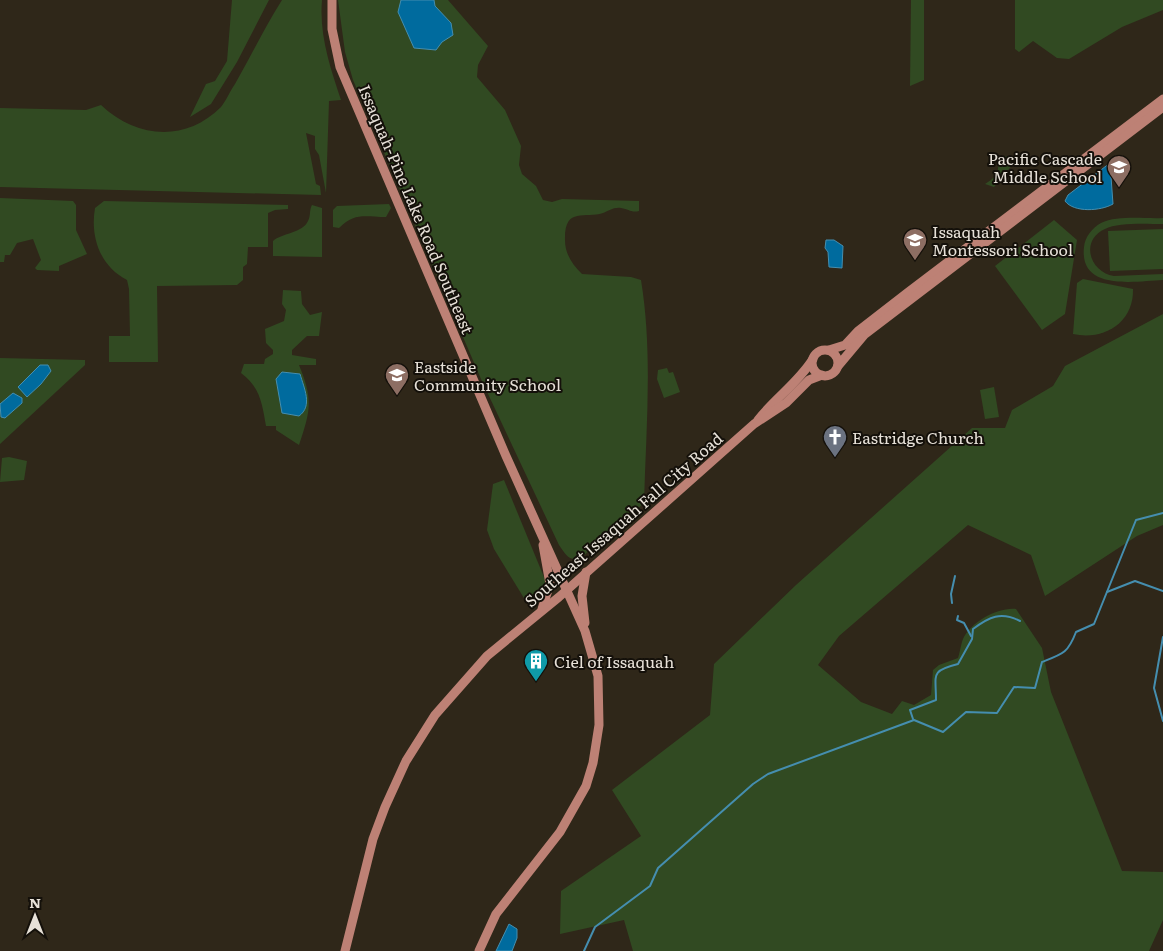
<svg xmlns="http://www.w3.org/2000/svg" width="1163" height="951" viewBox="0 0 1163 951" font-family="Literata,serif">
<rect width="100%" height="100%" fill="#2f2719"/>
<!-- green -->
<g fill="#314a22">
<polygon points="232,0 269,0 237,62 211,104 190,117 206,84 215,81 227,61"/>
<path d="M282 0H322C319 35 330 67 341 100L329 101 326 193 319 155 315 149V136L306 133 316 184 320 186 321 195 0 187V108L86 110 101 105C136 138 185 143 221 107 226 101 230 91 235 84 251 56 265 27 282 0Z"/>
<path d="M338 0H448L488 46 478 65 477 77 505 110 521 146 519 165 522 174 536 186 543 200 552 202 562 199 639 201V211C631 213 629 209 621 208 613 207 609 211 603 213 585 219 564 206 565 240 565 254 572 264 582 274L631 277 641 280C653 353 646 429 644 503L581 558C569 562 566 555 559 545L481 379 353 80 345 52Z"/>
<polygon points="911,0 924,0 924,80 910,86"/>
<polygon points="1015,0 1163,0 1163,10 1122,27 1069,59 1057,58 1033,41 1019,52 1015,49"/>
<path d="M996 156 1019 157 994 187 985 184C997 177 1001 171 996 156Z"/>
<polygon points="0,198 73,201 76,205 76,230 87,254 59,266 59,271 37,270 35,268 41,260 33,239 17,243 10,255 5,255 4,262 0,262"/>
<path d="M104 201 288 205V209L275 210 268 213V247H248L247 264 243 267V280L237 285 157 286 158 362H109V336H130L129 289 127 280C100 266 90 237 95 208Z"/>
<path d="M389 204 391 208 386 217C365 217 355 212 339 228L333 227V210L337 206Z"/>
<path d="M312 205 322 208V257L273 256V241C282 233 303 233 308 221 311 216 309 210 312 205Z"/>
<path d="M1163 218V224C1147 224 1118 222 1105 229 1080 240 1089 272 1114 276L1163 274V280C1136 281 1079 292 1084 247 1085 237 1092 228 1101 223 1118 215 1145 219 1163 218Z"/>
<polygon points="1054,220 1077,240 1065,314 1042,330 995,266"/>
<polygon points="1163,229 1163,269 1110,271 1108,231"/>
<path d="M1083 279 1133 289C1134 323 1103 341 1073 334L1077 283Z"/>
<path d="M283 290 301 291 302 304 310 315 322 312 319 336H307L292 350V355L316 359V365H299C313 399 311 410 299 445L276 430V426H266C262 403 260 387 241 373L244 364H264L265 359 273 354V350L266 343 265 329 284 321 286 310 282 304Z"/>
<path d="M1163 314V525L1137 536 1045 596 1031 555 968 525 839 636 818 665 861 702 892 714 902 701 914 705 931 695 933 670 939 665 958 658C960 652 961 644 963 639 971 622 998 607 1016 609L1042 648 1051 692 1122 871 1163 872V920L1149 951H633L624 920 560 934 561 891 641 836 612 790 710 715 714 664 796 585 972 428H1005L1012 410 1053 386 1065 366Z"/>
<polygon points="0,358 85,360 85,365 0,444"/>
<polygon points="667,368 669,373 673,372 680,392 664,398 657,379 658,370"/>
<polygon points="994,387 999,417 985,419 980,390"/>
<polygon points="9,457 27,461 24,480 0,482 2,458"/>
<polygon points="504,480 546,582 544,591 527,603 494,549 487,530 493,484"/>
</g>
<!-- water -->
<g fill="#006b9e" stroke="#458eaf">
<polygon points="401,0 434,0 435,6 451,23 453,35 442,42 436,50 414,48 398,12"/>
<path d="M1110 163 1113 204C1101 211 1074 213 1065 201L1068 195Z"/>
<polygon points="826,240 834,240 843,246 842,268 829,267 828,252 825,248"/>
<polygon points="40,365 48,365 51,371 41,384 27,397 18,387"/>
<path d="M282 372 300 374C304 388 313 406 299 416L282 413 276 379Z"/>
<polygon points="13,393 22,398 22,403 5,418 1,417 0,404"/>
<polygon points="509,924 517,929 517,938 512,951 496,951"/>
</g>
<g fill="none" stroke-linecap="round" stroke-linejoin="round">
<!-- stream -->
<g stroke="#458eaf" stroke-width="2">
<polyline points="1107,592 1135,581 1163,591"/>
<polyline points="952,603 951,594 955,576"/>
<polyline points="958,616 957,620 964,623 971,636"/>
<polyline points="1163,637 1154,688 1163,721"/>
<path d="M913 719 910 710 936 700C936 674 930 671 958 664L972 639 973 629C989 617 1001 611 1020 621"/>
<path d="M584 951 595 927 650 886 658 868 753 784 768 774 914 720 943 732 966 712 997 713 1014 687 1035 688 1042 662C1063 654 1068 653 1076 632L1094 624 1136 520 1163 513"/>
</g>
<!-- secondary -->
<g stroke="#bd8175" stroke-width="9">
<polyline points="332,0 332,29 340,67 506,456 585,631 598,676 599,725 593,763 586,786 560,832 496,914 479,951"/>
<polyline points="829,350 845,345 858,331 907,293 1163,99"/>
<circle cx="825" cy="363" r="13"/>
<polyline points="838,366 864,335 1163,107"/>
<path d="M758 420C775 398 798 383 813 359"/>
<polyline points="542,609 550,584 543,545"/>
<polyline points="585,623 582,596 586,572"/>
<polyline points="345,951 373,839 385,807 406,761 435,715 487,656 559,597 754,424 786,403 809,380 822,375"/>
</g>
</g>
<!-- icons -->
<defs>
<g id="school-pin" transform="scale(1.25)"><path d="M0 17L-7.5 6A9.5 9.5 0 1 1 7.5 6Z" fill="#8d6e63" stroke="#14100a"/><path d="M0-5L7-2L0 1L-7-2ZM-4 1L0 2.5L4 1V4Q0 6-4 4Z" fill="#fff"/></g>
<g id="church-pin" transform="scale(1.25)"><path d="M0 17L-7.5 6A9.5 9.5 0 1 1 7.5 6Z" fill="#6b7280" stroke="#14100a"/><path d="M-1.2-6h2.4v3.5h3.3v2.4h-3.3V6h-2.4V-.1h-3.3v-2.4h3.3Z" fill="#fff"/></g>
<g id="building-pin" transform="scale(1.25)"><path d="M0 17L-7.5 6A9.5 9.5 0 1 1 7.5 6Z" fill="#0f9aa8" stroke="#14100a"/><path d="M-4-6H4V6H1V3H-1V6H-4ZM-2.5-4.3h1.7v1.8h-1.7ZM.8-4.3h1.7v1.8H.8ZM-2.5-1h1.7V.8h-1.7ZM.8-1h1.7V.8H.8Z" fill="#fff"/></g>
</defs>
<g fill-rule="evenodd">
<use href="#school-pin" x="1119" y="167"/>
<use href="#school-pin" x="915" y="240"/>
<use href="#school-pin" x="397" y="375"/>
<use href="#church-pin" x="835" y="437"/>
<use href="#building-pin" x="536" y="661"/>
</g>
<g text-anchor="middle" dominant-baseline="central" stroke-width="4" stroke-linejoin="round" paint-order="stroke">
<!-- poi labels -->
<g font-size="16" fill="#e7e1d8" stroke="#14100a" text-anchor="start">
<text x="1102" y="158" text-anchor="end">Pacific Cascade<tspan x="1102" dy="18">Middle School</tspan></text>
<text x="932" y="231">Issaquah<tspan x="932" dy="18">Montessori School</tspan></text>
<text x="414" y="366">Eastside<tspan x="414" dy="18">Community School</tspan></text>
<text x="852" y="437">Eastridge Church</text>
<text x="554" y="661">Ciel of Issaquah</text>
</g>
<!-- street labels -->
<g font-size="16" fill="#e7e1d8" stroke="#14100a">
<text transform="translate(417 209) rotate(67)">Issaquah-Pine Lake Road Southeast</text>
<text transform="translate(623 519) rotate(-41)">Southeast Issaquah Fall City Road</text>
</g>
</g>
<!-- north arrow -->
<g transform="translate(35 916)" stroke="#14100a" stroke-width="4" paint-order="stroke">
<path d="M0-4L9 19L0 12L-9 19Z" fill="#e7e1d8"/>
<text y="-8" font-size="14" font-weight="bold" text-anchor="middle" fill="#e7e1d8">N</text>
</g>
</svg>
